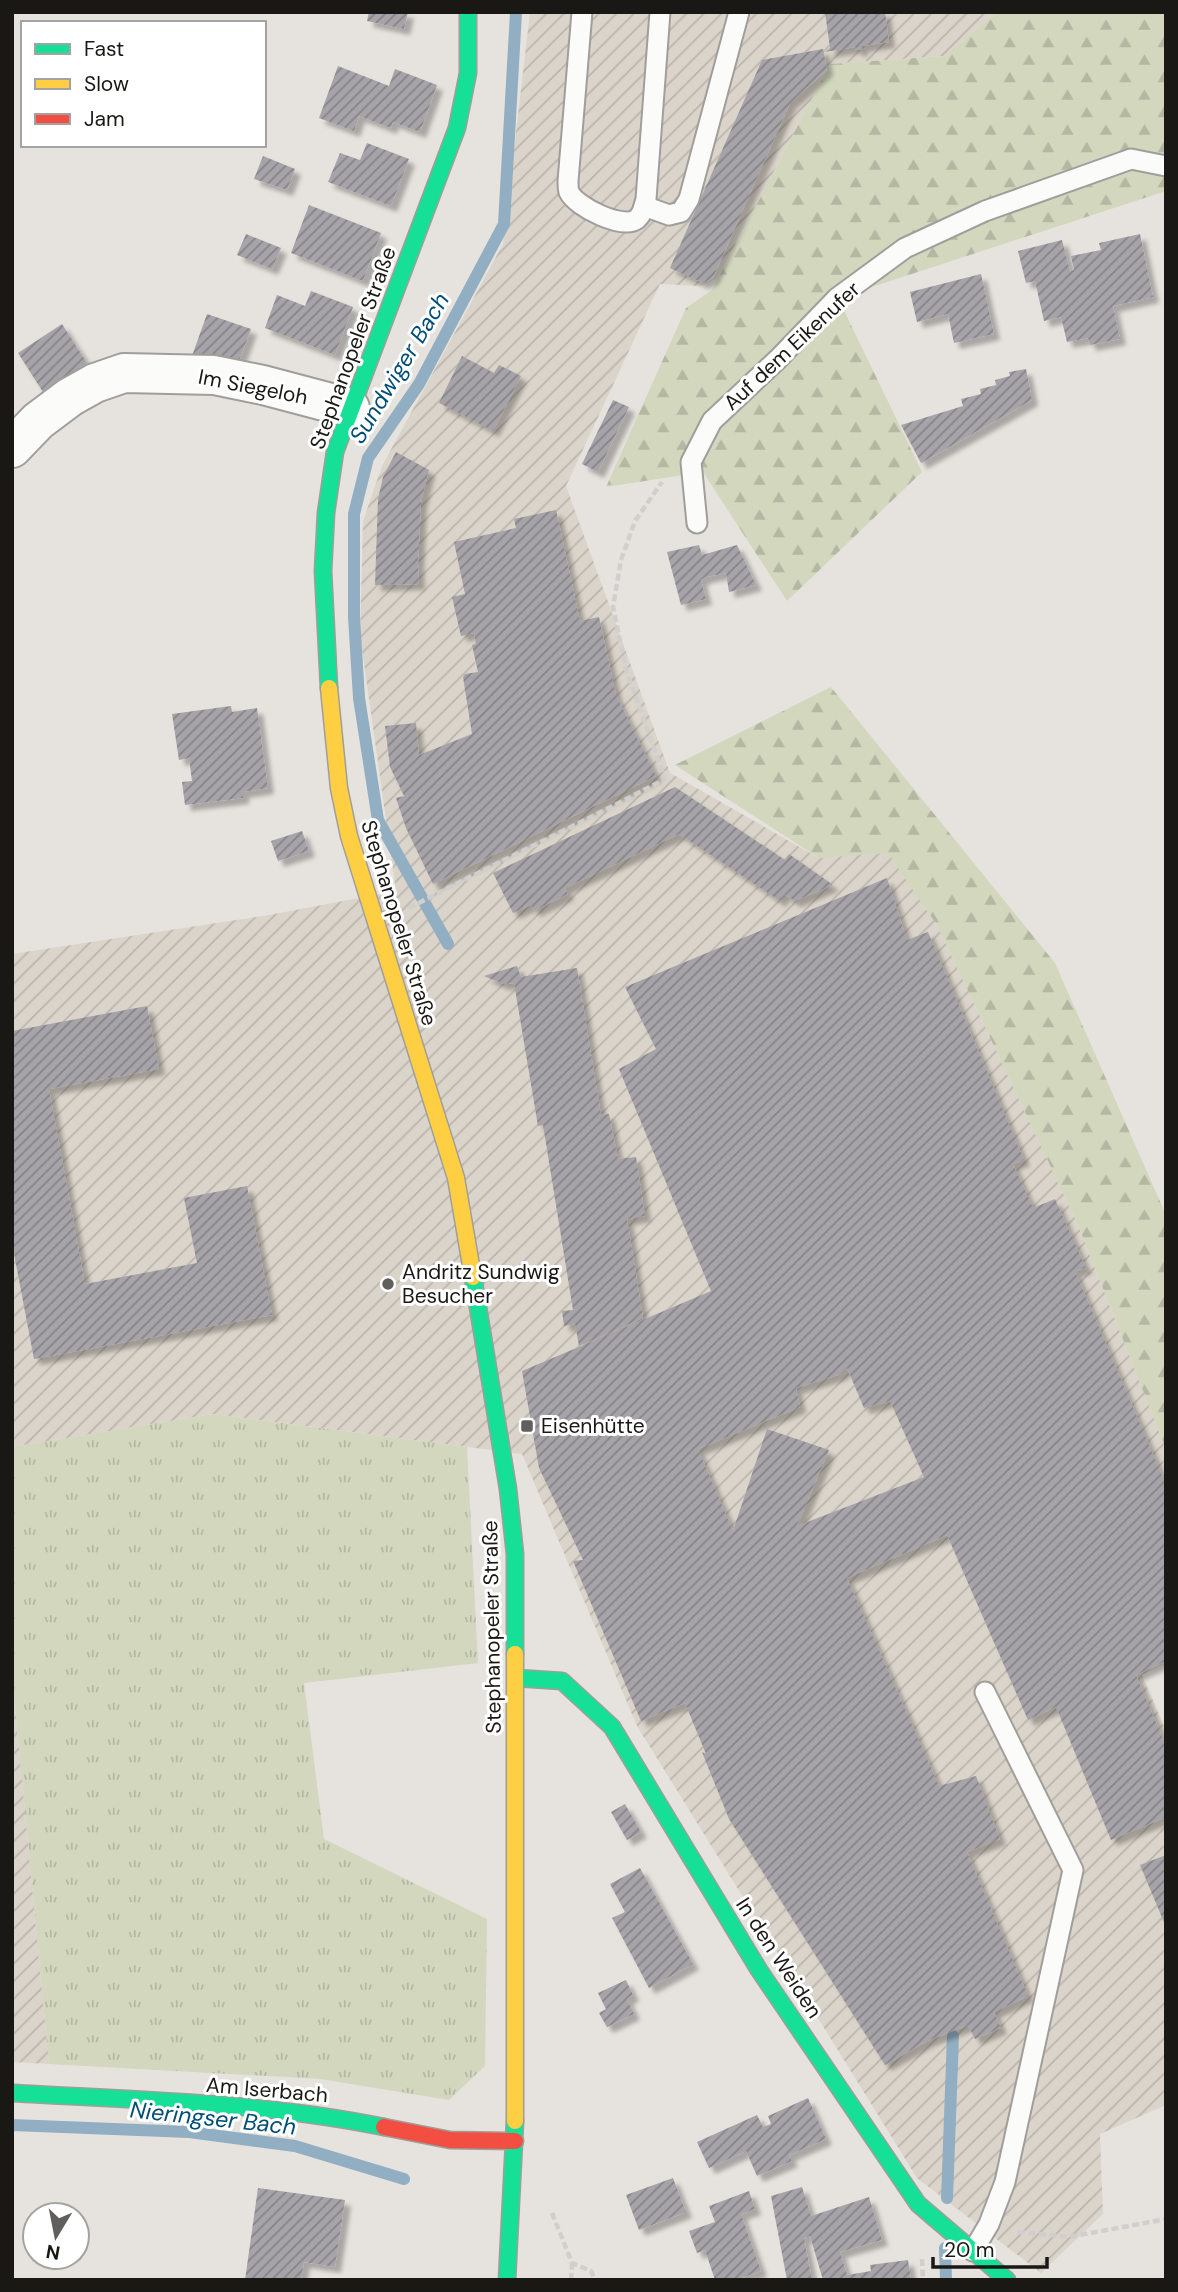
<svg xmlns="http://www.w3.org/2000/svg" width="1178" height="2292" viewBox="0 0 1178 2292" font-family="'DM Sans',sans-serif">
<defs>
<pattern id="industrial-furrows" width="10" height="10" patternUnits="userSpaceOnUse" patternTransform="scale(1.75)"><rect width="10" height="10" fill="#dbd4ca"/><path d="M-1 1l2-2M0 10L10 0M9 11l2-2" fill="none" stroke="#bbb5ad"/></pattern>
<pattern id="grass-tufts" width="24" height="20" patternUnits="userSpaceOnUse" patternTransform="scale(1.75)"><rect width="24" height="20" fill="#d2d7be"/><path d="M3 7l-1-3M5 7V3M7 7l1-3M15 17l-1-3M17 17v-4M19 17l1-3" fill="none" stroke="#b4b8a2"/></pattern>
<pattern id="forest-firs" width="22" height="20" patternUnits="userSpaceOnUse" patternTransform="scale(1.75)"><rect width="22" height="20" fill="#d2d7be"/><path d="M5 1l3.5 6h-7zM16 11l3.5 6h-7z" fill="#b4b8a2"/></pattern>
<pattern id="building-hatch" width="6" height="6" patternUnits="userSpaceOnUse" patternTransform="scale(1.75)"><rect width="6" height="6" fill="#a6a3a9"/><path d="M-1 1l2-2M0 6l6-6M5 7l2-2" fill="none" stroke="#868488"/></pattern>
<filter id="shadow"><feDropShadow dx="6" dy="6" stdDeviation="2" flood-color="#0004"/></filter>
</defs>
<rect width="100%" height="100%" fill="#e6e3de"/>
<!-- industrial -->
<g fill="url(#industrial-furrows)">
<polygon points="530,12 997,12 944,56 830,64 718,278 701,286 660,284 566,486 670,773 819,858 888,852 938,927 1078,1225 1166,1449 1166,1664 1142,1675 1166,1731 1166,2105 1100,2134 1103,2214 1041,2273 917,2178 637,1726 522,1454 213,1414 12,1447 12,954 269,915 396,891 360,635 363,521 382,466 503,244"/>
<polygon points="12,1675 49,2064 12,2062"/>
</g>
<!-- grass -->
<polygon fill="url(#grass-tufts)" points="213,1414 467,1447 478,1663 304,1683 324,1839 487,1919 485,2066 449,2100 320,2079 49,2064 12,1675 12,1447"/>
<!-- forest -->
<g fill="url(#forest-firs)">
<polygon points="997,12 1166,12 1166,191 838,298 922,472 787,601 703,472 606,487 686,308 712,290 830,64 944,56"/>
<polygon points="831,687 1055,963 1166,1215 1166,1449 1078,1225 938,927 888,853 819,858 675,765"/>
</g>
<g fill="none" stroke-linecap="round" stroke-linejoin="round">
<!-- stream -->
<g stroke="#92aec2" stroke-width="12">
<polyline points="448,944 378,820 359,698 354,617 354,514 368,458 419,384 504,224 516,12"/>
<polyline points="12,2125 189,2132 295,2146 404,2179"/>
<polyline points="947,2198 953,2036"/>
<polyline points="945,2248 946,2280"/>
</g>
</g>
<!-- building -->
<g fill="url(#building-hatch)" fill-rule="evenodd" filter="url(#shadow)">
<polygon points="369,12 408,12 404,29 367,21"/>
<polygon points="825,12 885,12 889,42 862,46 862,50 856,50 855,47 825,52 830,48"/>
<polygon points="823,49 827,70 790,103 713,278 703,283 670,268 762,60"/>
<polygon points="338,66 389,86 395,69 437,85 420,132 393,122 391,128 359,116 354,131 319,118"/>
<polygon points="367,143 409,159 391,206 328,182 340,153 360,160"/>
<polygon points="263,156 295,169 287,190 254,179"/>
<polygon points="309,205 381,233 363,281 291,253"/>
<polygon points="246,234 281,248 272,269 237,255"/>
<polygon points="1140,234 1153,297 1113,306 1120,339 1090,345 1088,338 1067,342 1061,317 1044,321 1035,281 1026,283 1018,251 1062,240 1070,271 1074,270 1071,256 1101,250 1099,243"/>
<polygon points="981,274 994,334 954,343 948,314 917,322 910,292"/>
<polygon points="311,291 353,307 335,355 265,328 277,295 305,306"/>
<polygon points="207,314 251,329 239,361 192,356"/>
<polygon points="62,324 87,363 43,392 18,353"/>
<polygon points="462,356 494,373 499,365 521,376 493,431 439,403"/>
<polygon points="1026,369 1032,400 921,463 901,425 963,406 961,399 981,394 980,389 996,385 995,380 1010,376 1009,372"/>
<polygon points="613,400 629,407 598,472 582,464"/>
<polygon points="396,452 429,470 421,502 418,564 419,584 375,585 378,499 383,477"/>
<polygon points="556,510 580,621 599,617 616,695 656,776 433,884 406,828 396,798 404,796 390,767 385,726 416,723 419,755 472,734 463,677 465,674 478,672 472,645 476,644 474,633 461,636 452,597 465,594 454,542 516,528 514,519"/>
<polygon points="699,545 702,555 737,545 756,585 729,592 726,573 706,577 701,580 706,599 681,605 667,552"/>
<polygon points="231,706 232,712 257,708 268,788 243,792 243,798 185,805 182,782 192,781 189,758 179,760 172,714"/>
<polygon points="675,787 785,860 789,854 833,885 795,901 784,894 780,901 679,834 565,888 568,894 534,911 531,905 513,913 493,873"/>
<polygon points="302,831 309,851 278,861 271,841"/>
<path d="M887 878 907 940 928 932 1024 1160 1013 1164 1033 1208 1055 1199 1086 1268 1075 1271 1166 1485V1661L1136 1675 1166 1746V1817L1111 1840 1056 1707 1028 1720 947 1535 847 1578 939 1786 976 1776 1000 1839 967 1852 1028 1996 994 2012 1001 2028 975 2039 968 2025 927 2041 885 2065 729 1819 702 1752 706 1754 685 1703 641 1721 573 1561 583 1560 539 1468 522 1371 711 1291 619 1069 656 1049 625 987ZM847 1368 864 1408 890 1401 924 1477 797 1526 829 1450 767 1429 733 1531 698 1449 800 1407 796 1388 841 1374Z"/>
<polygon points="517,966 521,977 577,968 601,1115 609,1114 618,1159 636,1157 645,1216 627,1219 643,1318 579,1346 575,1324 564,1326 562,1311 573,1310 543,1125 538,1126 514,983 503,984 484,976"/>
<polygon points="147,1006 159,1069 49,1089 85,1284 197,1263 184,1198 247,1186 272,1315 34,1359 12,1243 12,1031"/>
<polygon points="625,1804 641,1832 627,1840 611,1812"/>
<polygon points="1166,1855 1166,1927 1140,1865"/>
<polygon points="640,1868 693,1964 649,1988 612,1918 625,1912 610,1884"/>
<polygon points="626,1980 633,1995 627,1999 634,2014 607,2027 599,2013 606,2009 598,1993"/>
<polygon points="808,2098 826,2139 789,2155 792,2161 757,2176 746,2151 709,2168 697,2142 757,2115 763,2127 771,2124 768,2116"/>
<polygon points="673,2178 686,2212 639,2230 626,2195"/>
<polygon points="802,2187 811,2216 869,2197 882,2240 840,2252 847,2275 871,2271 870,2265 908,2260 911,2280 823,2280 810,2236 804,2238 812,2280 787,2280 771,2196"/>
<polygon points="258,2188 345,2200 335,2267 304,2262 301,2280 245,2280"/>
<polygon points="749,2191 755,2209 741,2214 761,2271 736,2280 715,2280 705,2250 697,2253 689,2231 715,2222 709,2206"/>
</g>
<g fill="none" stroke-linecap="round" stroke-linejoin="round">
<!-- lane casing -->
<g stroke="#a09e9a" stroke-width="23">
<g id="lane">
<path d="M582 12 568 181C568 182 568 190 569 192 576 207 623 230 637 219 643 214 644 206 646 199L660 12"/>
<polyline points="644,206 669,215 681,212 689,199 739,12"/>
<polyline points="697,523 691,462 712,421 778,359 837,298 905,248 985,211 1131,159 1166,166"/>
<polyline points="973,2251 989,2224 1005,2182 1073,1870 985,1692"/>
</g>
</g>
<!-- street casing -->
<g stroke="#a09e9a" stroke-width="42">
<polyline id="street" points="12,448 38,421 70,397 95,383 124,373 214,375 263,385 350,408"/>
</g>
<!-- fast casing -->
<g stroke="#a09e9a" stroke-width="19">
<g id="fast">
<polyline points="329,688 323,571 326,513 335,452 457,128 468,73 468,12"/>
<polyline points="473,1277 508,1489 515,1554 515,1654"/>
<polyline points="516,1678 562,1681 612,1727 759,1970 918,2204 1007,2280"/>
<path d="M12 2093C136 2100 262 2102 384 2127"/>
<polyline points="507,2280 515,2121"/>
</g>
</g>
<!-- slow casing -->
<g stroke="#a09e9a" stroke-width="19">
<g id="slow">
<polyline points="329,688 339,788 349,836 456,1178 473,1277"/>
<polyline points="515,1654 515,2121"/>
</g>
</g>
<!-- jam casing -->
<g stroke="#a09e9a" stroke-width="19">
<polyline id="jam" points="384,2127 450,2140 515,2141"/>
</g>
<!-- path -->
<g stroke="#d0cfce" stroke-width="4.5" stroke-dasharray="7 3.5" stroke-linecap="butt">
<path d="M409 908C494 864 580 824 665 779L626 670 613 607 621 560 635 521 662 482"/>
<polyline points="552,2213 572,2263 591,2271 595,2280"/>
<polyline points="1018,2232 1069,2237 1166,2219"/>
<polyline points="922,2259 923,2280"/>
<polyline points="571,2280 572,2263"/>
</g>
<!-- lane -->
<use href="#lane" stroke="#fbfbfa" stroke-width="19"/>
<!-- street -->
<use href="#street" stroke="#fbfbfa" stroke-width="38"/>
<!-- fast -->
<use href="#fast" stroke="#16e098" stroke-width="16"/>
<!-- slow -->
<use href="#slow" stroke="#ffcf43" stroke-width="16"/>
<!-- jam -->
<use href="#jam" stroke="#f24e42" stroke-width="16"/>
</g>
<!-- markers -->
<g fill="#615f5b" stroke="#fff" stroke-width="2.5">
<circle cx="388" cy="1284" r="7"/>
<rect x="520" y="1419" width="14" height="14" rx="3.5"/>
</g>
<g text-anchor="middle" dominant-baseline="central" stroke-width="6" stroke-linejoin="round" paint-order="stroke">
<!-- street labels -->
<g font-size="21" fill="#191815" stroke="#fff">
<text transform="translate(792 346) rotate(-43)">Auf dem Eikenufer</text>
<text transform="translate(353 348) rotate(-70)">Stephanopeler Straße</text>
<text transform="translate(253 387) rotate(11)">Im Siegeloh</text>
<text transform="translate(399 923) rotate(73)">Stephanopeler Straße</text>
<text transform="translate(492 1627) rotate(-91)">Stephanopeler Straße</text>
<text transform="translate(779 1958) rotate(57)">In den Weiden</text>
<text transform="translate(267 2090) rotate(5)">Am Iserbach</text>
</g>
<!-- poi labels -->
<g font-size="21" fill="#191815" stroke="#fff" text-anchor="start">
<text x="402" y="1272">Andritz Sundwig<tspan x="402" dy="24">Besucher</tspan></text>
<text x="541" y="1426">Eisenhütte</text>
</g>
<!-- water labels -->
<g font-size="23" font-style="italic" fill="#004d77" stroke="#fff">
<text transform="translate(399 368) rotate(-59)">Sundwiger Bach</text>
<text transform="translate(213 2118) rotate(6)">Nieringser Bach</text>
</g>
</g>
<!-- border -->
<rect width="1178" height="2292" fill="none" stroke="#191815" stroke-width="28"/>
<!-- legend -->
<rect x="21" y="21" width="245" height="126" fill="#ffffff" stroke="#a3a3a1" stroke-width="2"/>
<rect x="35" y="44" width="35" height="10" fill="#16e098" stroke="#a3a3a1" stroke-width="2"/>
<text x="84" y="56" font-size="21" fill="#191815">Fast</text>
<rect x="35" y="79" width="35" height="10" fill="#ffcf43" stroke="#a3a3a1" stroke-width="2"/>
<text x="84" y="91" font-size="21" fill="#191815">Slow</text>
<rect x="35" y="114" width="35" height="10" fill="#f24e42" stroke="#a3a3a1" stroke-width="2"/>
<text x="84" y="126" font-size="21" fill="#191815">Jam</text>
<!-- north arrow -->
<g transform="translate(56 2236) rotate(190)"><circle r="33" fill="#ffffff" stroke="#a3a3a1" stroke-width="2"/>
<path d="M0-5L12 26L0 18L-12 26Z" fill="#615f5b"/>
<text y="-10" font-size="19" font-weight="bold" text-anchor="middle" fill="#191815">N</text>
</g>
<!-- scale -->
<path d="M933 2257v10h114v-10" fill="none" stroke="#191815" stroke-width="3.5"/>
<text x="944" y="2257" font-size="21" fill="#191815" stroke="#ffffff" stroke-width="5" paint-order="stroke">20 m</text>
</svg>
